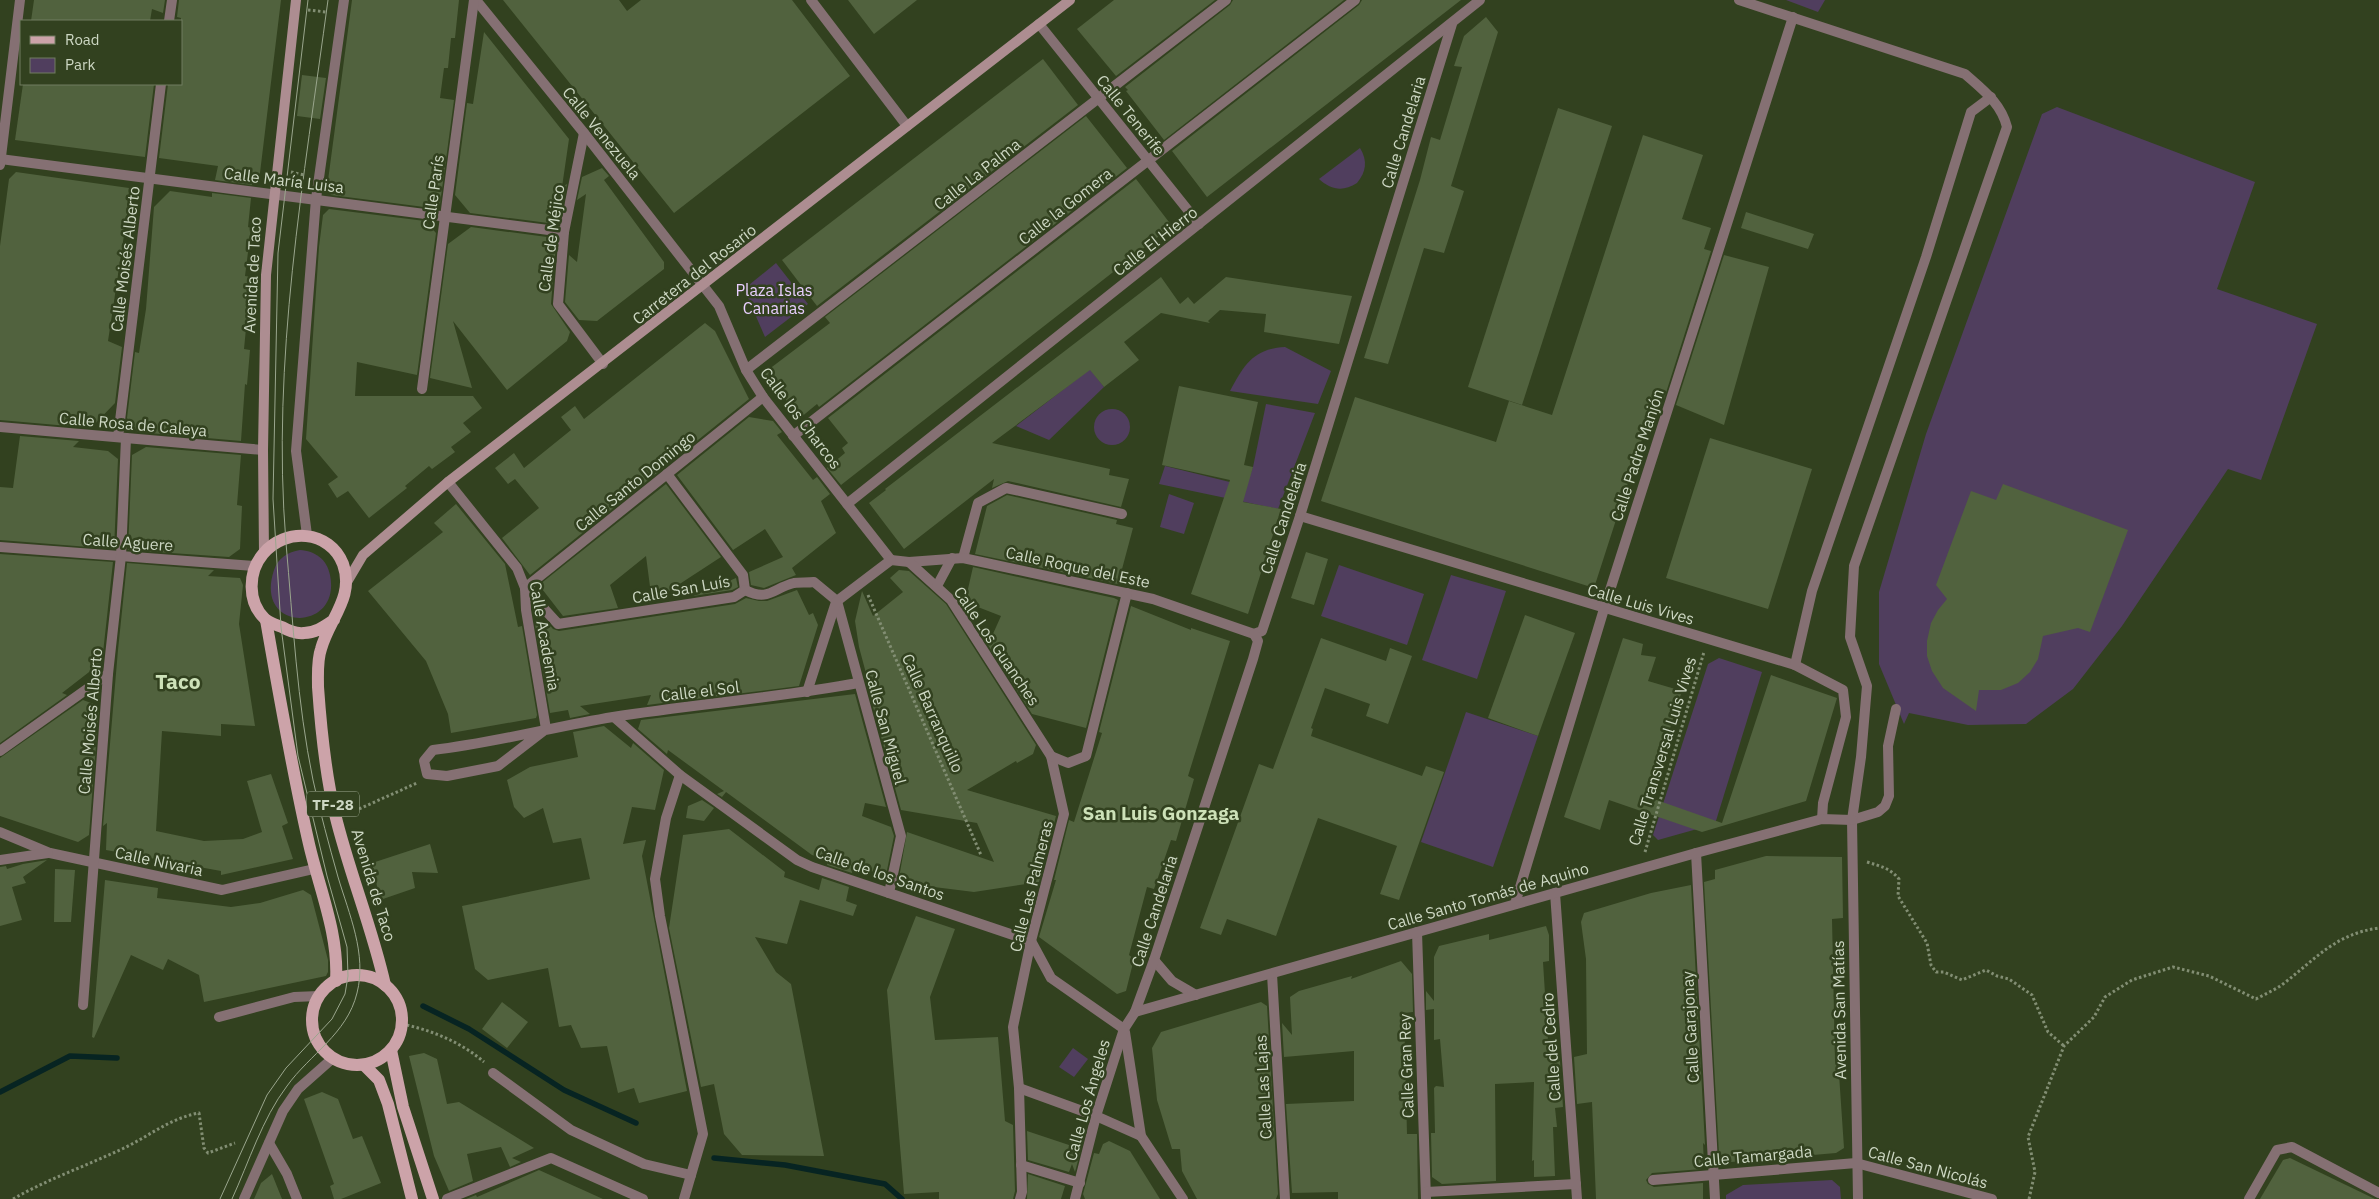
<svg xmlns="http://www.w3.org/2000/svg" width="2379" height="1199" viewBox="0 0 2379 1199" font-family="'IBM Plex Sans',sans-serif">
<rect width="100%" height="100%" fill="#32411f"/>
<!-- green -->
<g fill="#503e5e">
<polygon points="1786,0 1825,0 1818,12"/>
<polygon points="2057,107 2255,182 2217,289 2317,324 2261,480 2228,469 2122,626 2073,689 2026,724 1968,725 1909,713 1904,724 1879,664 1879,592 1926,434 2042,114"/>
<path d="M1360 148C1368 161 1366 172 1357 183 1343 192 1331 190 1319 179Z"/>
<polygon points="776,263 808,304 765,337 744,289"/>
<path d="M1285 347 1331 371 1318 404 1230 391C1244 365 1253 349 1285 347Z"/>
<polygon points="1090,369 1104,387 1049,440 1016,426"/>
<polygon points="1266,404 1315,413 1278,509 1159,484 1165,466 1246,486 1253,467"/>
<circle cx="1112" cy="427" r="18"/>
<polygon points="1169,494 1194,503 1184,534 1160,527"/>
<path d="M300 550C315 551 327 559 330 575 342 633 253 633 274 570 278 558 288 552 300 550Z"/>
<polygon points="1339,565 1424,594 1407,645 1321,616"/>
<polygon points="1451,575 1506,591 1477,679 1422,660"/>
<polygon points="1719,658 1762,672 1715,824 1658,840 1653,835 1708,664"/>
<polygon points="1466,712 1538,736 1493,867 1421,842"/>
<polygon points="1073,1048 1088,1059 1074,1077 1059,1067"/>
<polygon points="1832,1180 1840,1187 1841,1199 1726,1199 1726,1195 1743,1185"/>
</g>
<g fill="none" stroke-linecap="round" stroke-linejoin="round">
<!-- stream -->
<g stroke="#072422" stroke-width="5.5">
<polyline points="423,1006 469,1029 564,1090 636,1123"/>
<polyline points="0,1092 70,1056 117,1058"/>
<polyline points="714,1158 785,1165 885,1184 902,1199"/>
</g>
</g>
<!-- building -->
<g fill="#51623e">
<polygon points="34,0 165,0 163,13 152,9 150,21 31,21"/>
<polygon points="179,0 281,0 259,181 252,180 252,185 215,180 218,166 159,158 168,84 181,84 181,18 177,17"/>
<polygon points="352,0 459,0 455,38 451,38 448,68 444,68 440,98 454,100 440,204 432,208 331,195 327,188"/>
<polygon points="503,0 619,0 627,11 641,0 792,0 850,76 674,213"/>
<polygon points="848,0 917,0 874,34"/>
<polygon points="1114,0 1215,0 1116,76 1077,29"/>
<polygon points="1233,0 1344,0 1164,140 1126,91 1128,90 1125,87 1230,5"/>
<polygon points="1362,0 1461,0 1207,197 1172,151 1359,5"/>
<polygon points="1486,17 1498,32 1451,186 1464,191 1444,253 1424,248 1388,364 1364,358 1420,180 1431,137 1440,140 1462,67 1454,66 1464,36"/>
<polygon points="484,32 569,139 562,187 567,184 561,213 548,223 470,213 455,195 467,103 473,104"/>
<polygon points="1043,59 1078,105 817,306 782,260"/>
<polygon points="302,75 326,78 320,119 297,116"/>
<polygon points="23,84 154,84 145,157 15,140"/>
<polygon points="1558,108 1612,126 1522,405 1468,387"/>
<polygon points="1086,116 1127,168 819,407 817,404 800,418 764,373 830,323 825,317"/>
<polygon points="1643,135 1703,155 1682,219 1711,228 1704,249 1711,251 1664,399 1656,396 1594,588 1321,501 1355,397 1496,442 1509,401 1552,415"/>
<polygon points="602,168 609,176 604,180 664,262 664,269 597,321 579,320 565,302 569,255 577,262 586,194 577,200 582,177"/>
<polygon points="16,172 129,188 129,202 108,341 122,347 115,403 91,428 0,420 0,246 9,179"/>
<polygon points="1136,179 1172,226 841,485 827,468 845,453 842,448 848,443 828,418"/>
<polygon points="170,191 212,197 212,193 251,198 248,227 251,228 245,276 251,277 244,349 250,350 247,385 245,384 241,441 138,432 127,418 135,352 139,353 146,309 154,207"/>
<polygon points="329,209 425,221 436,233 417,375 357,362 355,396 473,396 482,408 463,423 471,432 451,447 455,452 432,469 429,466 405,486 407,488 369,518 348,491 337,498 328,484 338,477 306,439 319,247 323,215"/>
<polygon points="1746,212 1814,234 1808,249 1741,228"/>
<polygon points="471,227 547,237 556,244 551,304 570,332 567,341 507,390 453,321 472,388 430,378 448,244"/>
<polygon points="1724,255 1769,267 1724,425 1676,405"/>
<polygon points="1161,277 1180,304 1188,297 1194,304 1226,277 1352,296 1339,344 1264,332 1266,314 1220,310 1208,321 1210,323 1161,313 1124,342 1139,360 1104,387 1090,370 992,443 1110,469 1109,475 1129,479 1121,507 1008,481 992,488 994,479 904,549 869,503 886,490 885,489"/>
<polygon points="705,323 715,331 749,399 530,575 502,538 539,508 515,479 508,484 495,468 514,453 524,468 571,430 561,417 575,406 584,419"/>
<polygon points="1179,386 1258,402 1244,465 1253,467 1243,502 1281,509 1248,614 1191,594 1230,480 1162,465"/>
<polygon points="749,417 773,421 782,432 777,435 813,480 817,477 830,494 821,501 836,533 792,568 796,575 764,588 751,585 749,572 783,557 765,529 733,550 677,475"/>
<polygon points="20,436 79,441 73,447 108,451 118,459 114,549 0,540 0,487 13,488"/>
<polygon points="1710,438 1812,469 1768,609 1666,578"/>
<polygon points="146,447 241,455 237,505 242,506 240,549 229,557 128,550 132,455"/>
<polygon points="666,484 721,557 652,602 646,556 610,585 618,608 563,616 539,585"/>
<polygon points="2003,484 2128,530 2090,632 2078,628 2043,636 2038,659 2030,672 2018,683 2001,690 1979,690 1976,711 1943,688 1932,671 1927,656 1927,641 1931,623 1938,610 1947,599 1936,585 1971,491 1996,500"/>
<polygon points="1007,495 1117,520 1116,524 1133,528 1118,584 975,554 987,506"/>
<polygon points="456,504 505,564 518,627 522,626 537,715 536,718 451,733 448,714 426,661 368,591 443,532 434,523"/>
<polygon points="1306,552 1328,559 1314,605 1291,598"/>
<polygon points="0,554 113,562 102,662 62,693 67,695 0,743"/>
<polygon points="127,563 214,570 208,576 240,578 243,585 239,624 255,726 221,724 221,736 162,731 156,831 204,841 243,839 262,832 247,781 271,774 288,823 282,826 293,859 221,875 221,871 106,850 107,823 103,826 118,650"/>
<polygon points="973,567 1114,598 1118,600 1086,728 1032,714 988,645 1001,616 965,602"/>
<polygon points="899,570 909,571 946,604 1036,745 1033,754 1017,763 1016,761 967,790 1056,816 1039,882 974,892 918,885 899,878 907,832 994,862 977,823 901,810 869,692 871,692 859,647 855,621 862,591 873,616 903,592 890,578"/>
<polygon points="736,578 738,587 732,590 693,596"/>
<polygon points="797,590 809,615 813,613 818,625 799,686 647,705 651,695 580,706 590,714 570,718 568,710 550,713 535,624 546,621 553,629 559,631 735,604 746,598 759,601 767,601"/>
<polygon points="1131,606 1191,630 1191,628 1230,641 1188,776 1194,779 1176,841 1171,840 1154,889 1147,887 1129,955 1134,959 1126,991 1117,994 1039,937 1056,880 1054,880 1069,820 1074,822 1102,733 1099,732"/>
<polygon points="1525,615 1575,633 1538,736 1488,718"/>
<polygon points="1321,638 1386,661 1390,648 1412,656 1388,724 1366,716 1370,704 1325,688 1311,728 1313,729 1311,736 1422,776 1426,766 1444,772 1399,900 1380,894 1397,846 1318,818 1276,936 1227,919 1221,935 1200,928 1259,764 1273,769"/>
<polygon points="1623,638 1643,644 1641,655 1656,657 1648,681 1682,691 1648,797 1722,823 1771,675 1837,698 1806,801 1702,832 1609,800 1600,830 1564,817"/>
<polygon points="855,694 886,807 865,803 862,816 891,827 894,836 886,875 854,867 852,873 827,865 828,860 812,855 726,792 722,797 717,794 724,791 668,750 667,754 638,729 641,720"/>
<polygon points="83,700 99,706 89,835 78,842 0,816 0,758"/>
<polygon points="604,726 631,748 633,743 664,770 655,810 632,807 623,844 646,840 642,856 687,1091 639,1103 634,1088 618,1093 607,1046 581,1048 571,1025 559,1027 548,968 488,980 475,969 462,906 590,879 581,838 553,843 543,808 524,818 514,807 507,780 530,767 578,757 573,732"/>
<polygon points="702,800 714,808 704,821 686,818 688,806"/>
<polygon points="729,829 785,872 784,877 819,890 822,878 849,887 846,901 857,905 853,916 800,900 787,944 755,937 776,972 791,984 824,1156 742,1155 724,1134 714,1084 701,1087 669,928 683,835"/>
<polygon points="430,844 438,873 412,872 415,888 380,900 372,863"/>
<polygon points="1766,856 1842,857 1843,918 1832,919 1835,1060 1839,1074 1844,1148 1836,1153 1731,1162 1719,1154 1704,882 1715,879 1715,870"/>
<polygon points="47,860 23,877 26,883 12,887 22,920 0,926 0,867 6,866 7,869 23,864"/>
<polygon points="55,869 75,870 71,922 54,922"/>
<polygon points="105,880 158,888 157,898 231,907 260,903 303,890 311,895 328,960 328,972 326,976 204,1002 199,975 168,959 163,970 131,955 94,1038 92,1037"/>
<polygon points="1691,885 1705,1145 1703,1143 1704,1166 1702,1166 1702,1169 1652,1173 1646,1180 1648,1184 1654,1187 1703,1183 1703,1199 1596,1199 1592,1102 1577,1104 1574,1057 1587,1054 1586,959 1581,922 1584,913 1651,893"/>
<polygon points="916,916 955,929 930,997 935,1040 998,1037 1005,1121 1013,1125 1015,1191 1013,1199 939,1199 939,1192 904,1194 887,990"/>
<polygon points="1546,926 1549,935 1549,961 1543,962 1549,1057 1555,1057 1556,1062 1560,1061 1563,1107 1555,1108 1557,1127 1553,1127 1555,1176 1534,1177 1534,1160 1532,1161 1534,1082 1495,1084 1496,1181 1442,1184 1432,1177 1431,1133 1435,1133 1434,1088 1436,1086 1444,1087 1440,1039 1434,1040 1434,1009 1426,1010 1426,991 1434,1001 1434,957 1439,946 1489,934 1489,940"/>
<polygon points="1401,961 1412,974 1413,1012 1404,1013 1407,1134 1417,1134 1418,1199 1338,1199 1338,1192 1292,1193 1286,1104 1354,1101 1354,1051 1284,1057 1282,1023 1292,1035 1290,997 1299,991 1352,976 1351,979"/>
<polygon points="502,1002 528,1022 507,1048 482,1029"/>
<polygon points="1261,1002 1267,1006 1278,1194 1276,1199 1197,1199 1182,1171 1180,1149 1172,1149 1157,1100 1152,1048 1161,1032"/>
<polygon points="424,1053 437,1059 447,1104 459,1102 534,1148 512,1158 521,1162 510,1167 501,1147 467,1154 473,1181 449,1191 434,1156 409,1056"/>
<polygon points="322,1092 338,1099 353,1139 362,1136 381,1183 341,1199 334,1199 330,1186 334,1184 304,1099"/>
<polygon points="1027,1131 1081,1149 1075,1172 1072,1164 1069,1172 1028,1160"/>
<polygon points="1109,1141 1130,1151 1160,1199 1085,1199 1083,1194 1094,1153 1099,1154 1103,1144"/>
<polygon points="2290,1158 2375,1199 2260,1199 2283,1160"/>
<polygon points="539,1170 603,1199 466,1199 476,1195 477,1197"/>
<polygon points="272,1174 282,1199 254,1199 261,1183"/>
<polygon points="1028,1174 1065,1186 1061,1199 1027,1199"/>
</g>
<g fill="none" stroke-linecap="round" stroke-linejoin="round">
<!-- path -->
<g stroke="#828e73" stroke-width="3" stroke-dasharray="2.5 2.5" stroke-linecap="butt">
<polyline points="308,10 326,12"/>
<polyline points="291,172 304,175"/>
<polyline points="868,595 981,855"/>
<polyline points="350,813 417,783"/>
<polyline points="1645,852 1704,652"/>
<path d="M1867 862C1880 866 1890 868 1899 879L1898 896 1927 943 1931 965 1936 972H1944L1962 980 1986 970 1997 976 2009 979 2032 995 2048 1032 2064 1046"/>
<path d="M402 1024C431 1030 461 1042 484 1062"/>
<path d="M13 1199C48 1179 86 1166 122 1149 148 1137 170 1118 199 1113L204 1148 208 1153 235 1143"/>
<path d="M2029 1199 2035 1172 2028 1137 2064 1046 2094 1017 2105 997 2132 980 2173 967 2209 976 2256 999C2265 994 2275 990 2283 984 2317 958 2335 934 2379 928"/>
</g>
<!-- lane -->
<g stroke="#857073" stroke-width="10">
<polyline points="811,0 907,126"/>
<polyline points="1852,820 1878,812 1885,806 1889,796 1888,746 1896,709"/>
<polyline points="493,1073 571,1130 644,1164 691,1175"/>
</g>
<!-- street -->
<g stroke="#857073" stroke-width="10">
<polyline points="476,0 584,133 719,306 746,370 763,397 891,560"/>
<path d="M1739 0 1965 74C1983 90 2001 103 2007 127L1854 566 1850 637 1867 686 1861 757 1852 820 1858 1199"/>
<polyline points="169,21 172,0"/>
<polyline points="1039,24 1199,224"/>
<polyline points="584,133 564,232 558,304 603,364"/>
<polyline points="0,159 564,232"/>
<polyline points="0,165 20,0"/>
<polyline points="746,370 1226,0"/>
<polyline points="422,389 474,0"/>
<polyline points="0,427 263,450"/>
<polyline points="793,436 1355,0"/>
<polyline points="118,437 161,84"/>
<polyline points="667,474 743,575 745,590"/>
<polyline points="448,482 517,568 525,588 526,610 546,729"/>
<polyline points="847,504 1480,0"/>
<polyline points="1300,516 1795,665 1843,690 1846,717 1823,803 1822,819"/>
<polyline points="307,535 296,451 316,199 344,0"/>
<polyline points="0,547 254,566"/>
<polyline points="963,558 978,503 1006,488 1122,514"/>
<polyline points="891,560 909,562 963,558 1153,599 1254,634"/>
<polyline points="909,562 951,600 1051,756 1064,814 1031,941 1013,1027 1019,1088 1022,1192 1020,1199"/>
<polyline points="937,586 952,558"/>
<polyline points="525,588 763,397"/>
<polyline points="525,588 558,624 734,597 745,590"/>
<path d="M745 590C769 602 773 588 794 583 800 582 807 583 814 582L837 601"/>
<polyline points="837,601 901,836 889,893"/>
<polyline points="837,601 891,560"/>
<polyline points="1254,634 1262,631 1300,516 1452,24"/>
<polyline points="1795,665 1812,591 1926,257 1971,112 1991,97"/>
<polyline points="807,692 836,602"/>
<polyline points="614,717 680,775 797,860 812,867 1031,941"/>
<path d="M546 729 498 766 447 776 427 774 424 761 433 750C493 743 553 727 613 717 695 704 777 698 858 683"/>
<polyline points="0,751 108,674"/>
<polyline points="1051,756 1068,763 1086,756 1127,593"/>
<polyline points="680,775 666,818 655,879 660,916 703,1134 684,1199"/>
<polyline points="0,832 50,853 222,890 314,869"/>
<polyline points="1696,853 1715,1199"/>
<polyline points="0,860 48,853"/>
<polyline points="1555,893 1577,1199"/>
<polyline points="1515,904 1604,609 1793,17"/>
<polyline points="1417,932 1426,1199"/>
<polyline points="1031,941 1051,978 1124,1029"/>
<polyline points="1154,960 1172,981 1196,995"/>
<polyline points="1272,974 1285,1199"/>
<polyline points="83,1005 108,674 121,556 126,438"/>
<polyline points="1135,1012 1696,853 1822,819 1852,820"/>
<polyline points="219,1017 294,997 319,996"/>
<polyline points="1125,1032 1141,1136 1183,1199"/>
<polyline points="1019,1088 1096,1116 1141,1136"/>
<polyline points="269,1143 287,1174 297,1199"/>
<polyline points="1021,1165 1080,1183"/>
<polyline points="1653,1180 1856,1163 1992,1199"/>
<polyline points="1426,1192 1576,1184"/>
<polyline points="244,1199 283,1111 298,1089 333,1058"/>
<polyline points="447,1199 551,1158 643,1199"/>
<polyline points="1075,1199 1096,1116 1124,1029 1135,1012 1154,960 1253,659 1258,641 1254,634"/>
<polyline points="2249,1199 2277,1150 2292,1147 2379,1193"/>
</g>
<!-- secondary -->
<g stroke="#ad8d91" stroke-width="10">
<polyline points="264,553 263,450 266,275 296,0"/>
<polyline points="347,582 363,555 448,482 1070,0"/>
</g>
<!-- primary -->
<g stroke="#cca3a9" stroke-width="12">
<path d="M266 620C279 695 292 770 309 844 319 888 339 934 336 981"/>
<path d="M334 620C325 626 316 633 304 633 296 634 289 631 282 627 277 625 269 623 265 619 247 602 248 572 263 554 285 527 330 530 343 564 355 597 329 619 321 649 317 660 318 675 318 687 321 730 325 772 335 814 349 872 372 927 385 985"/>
<circle cx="357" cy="1020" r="45"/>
<polyline points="391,1050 403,1107 433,1199"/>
<polyline points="364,1065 379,1080 388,1104 412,1199"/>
</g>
<!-- tram -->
<g stroke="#9aa68d" stroke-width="1">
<polyline points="220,1199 267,1095 286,1068 332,1019 345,994 348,976 347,947 327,876 298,756 281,627 273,499 278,253 308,0"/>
<path d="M232 1199C249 1162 262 1119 287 1086 310 1054 347 1034 357 993 367 954 349 914 338 877 329 845 320 812 313 780 297 702 293 622 286 543 271 361 304 179 328 0"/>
</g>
</g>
<g text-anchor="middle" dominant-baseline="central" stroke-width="5" stroke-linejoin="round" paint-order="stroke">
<!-- shield labels -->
<rect fill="#32411f" stroke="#9eaa92" stroke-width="1" x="307" y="791.5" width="52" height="25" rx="4"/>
<g font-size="15" font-weight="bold" fill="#cdd7c3">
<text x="333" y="804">TF-28</text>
</g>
<!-- street labels -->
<g font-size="16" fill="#cdd7c3" stroke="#32411f">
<text transform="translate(1131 115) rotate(51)">Calle Tenerife</text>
<text transform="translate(1403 132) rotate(-73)">Calle Candelaria</text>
<text transform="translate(602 133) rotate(51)">Calle Venezuela</text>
<text transform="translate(977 174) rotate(-38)">Calle La Palma</text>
<text transform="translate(284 180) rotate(7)">Calle María Luisa</text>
<text transform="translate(433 192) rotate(-82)">Calle París</text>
<text transform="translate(1065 206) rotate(-38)">Calle la Gomera</text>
<text transform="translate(551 238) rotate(-82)">Calle de Méjico</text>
<text transform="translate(1155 241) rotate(-38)">Calle El Hierro</text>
<text transform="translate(125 259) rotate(-83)">Calle Moisés Alberto</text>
<text transform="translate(694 274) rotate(-38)">Carretera del Rosario</text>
<text transform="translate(252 275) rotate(-87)">Avenida de Taco</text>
<text transform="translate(801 418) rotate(53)">Calle los Charcos</text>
<text transform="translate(133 424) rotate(5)">Calle Rosa de Caleya</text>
<text transform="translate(1637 455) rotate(-72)">Calle Padre Manjón</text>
<text transform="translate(635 481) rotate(-39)">Calle Santo Domingo</text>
<text transform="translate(1283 518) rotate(-72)">Calle Candelaria</text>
<text transform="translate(128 542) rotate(4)">Calle Aguere</text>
<text transform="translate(1078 567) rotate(12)">Calle Roque del Este</text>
<text transform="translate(681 589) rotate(-10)">Calle San Luís</text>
<text transform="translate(1641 604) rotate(16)">Calle Luis Vives</text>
<text transform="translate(545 636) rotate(80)">Calle Academia</text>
<text transform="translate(997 646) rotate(56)">Calle Los Guanches</text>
<text transform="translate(700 691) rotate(-7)">Calle el Sol</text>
<text transform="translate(933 713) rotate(66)">Calle Barranquillo</text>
<text transform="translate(90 721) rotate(-85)">Calle Moisés Alberto</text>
<text transform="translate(886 727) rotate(75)">Calle San Miguel</text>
<text transform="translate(1662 751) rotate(-73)">Calle Transversal Luis Vives</text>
<text transform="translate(159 861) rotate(12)">Calle Nivaria</text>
<text transform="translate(880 873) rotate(19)">Calle de los Santos</text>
<text transform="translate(374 885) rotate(73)">Avenida de Taco</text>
<text transform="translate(1031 886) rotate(-76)">Calle Las Palmeras</text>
<text transform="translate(1488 896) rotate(-16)">Calle Santo Tomás de Aquino</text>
<text transform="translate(1154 911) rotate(-72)">Calle Candelaria</text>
<text transform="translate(1839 1010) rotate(-91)">Avenida San Matías</text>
<text transform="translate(1690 1027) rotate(-93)">Calle Garajonay</text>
<text transform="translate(1551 1047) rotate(-94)">Calle del Cedro</text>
<text transform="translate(1406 1066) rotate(-92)">Calle Gran Rey</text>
<text transform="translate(1263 1087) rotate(-93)">Calle Las Lajas</text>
<text transform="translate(1087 1100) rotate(-74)">Calle Los Ángeles</text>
<text transform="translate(1753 1156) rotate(-5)">Calle Tamargada</text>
<text transform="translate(1928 1167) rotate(15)">Calle San Nicolás</text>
</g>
<!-- park labels -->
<g font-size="16" fill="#e9cfff" stroke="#32411f">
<text x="774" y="290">Plaza Islas<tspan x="774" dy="18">Canarias</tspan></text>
</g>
<!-- quarter labels -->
<g font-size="19" font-weight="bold" fill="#cde1b8" stroke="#32411f">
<text x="1161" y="813">San Luis Gonzaga</text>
</g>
<!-- district labels -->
<g font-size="21" font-weight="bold" fill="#cde1b8" stroke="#32411f">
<text x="178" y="681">Taco</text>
</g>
</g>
<!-- legend -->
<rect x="20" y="20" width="162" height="65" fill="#32411f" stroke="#707d61"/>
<rect x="30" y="36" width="25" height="8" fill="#cca3a9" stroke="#707d61"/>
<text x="65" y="45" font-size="15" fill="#cdd7c3">Road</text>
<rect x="30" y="58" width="25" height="15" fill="#503e5e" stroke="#707d61"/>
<text x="65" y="70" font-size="15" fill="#cdd7c3">Park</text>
</svg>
